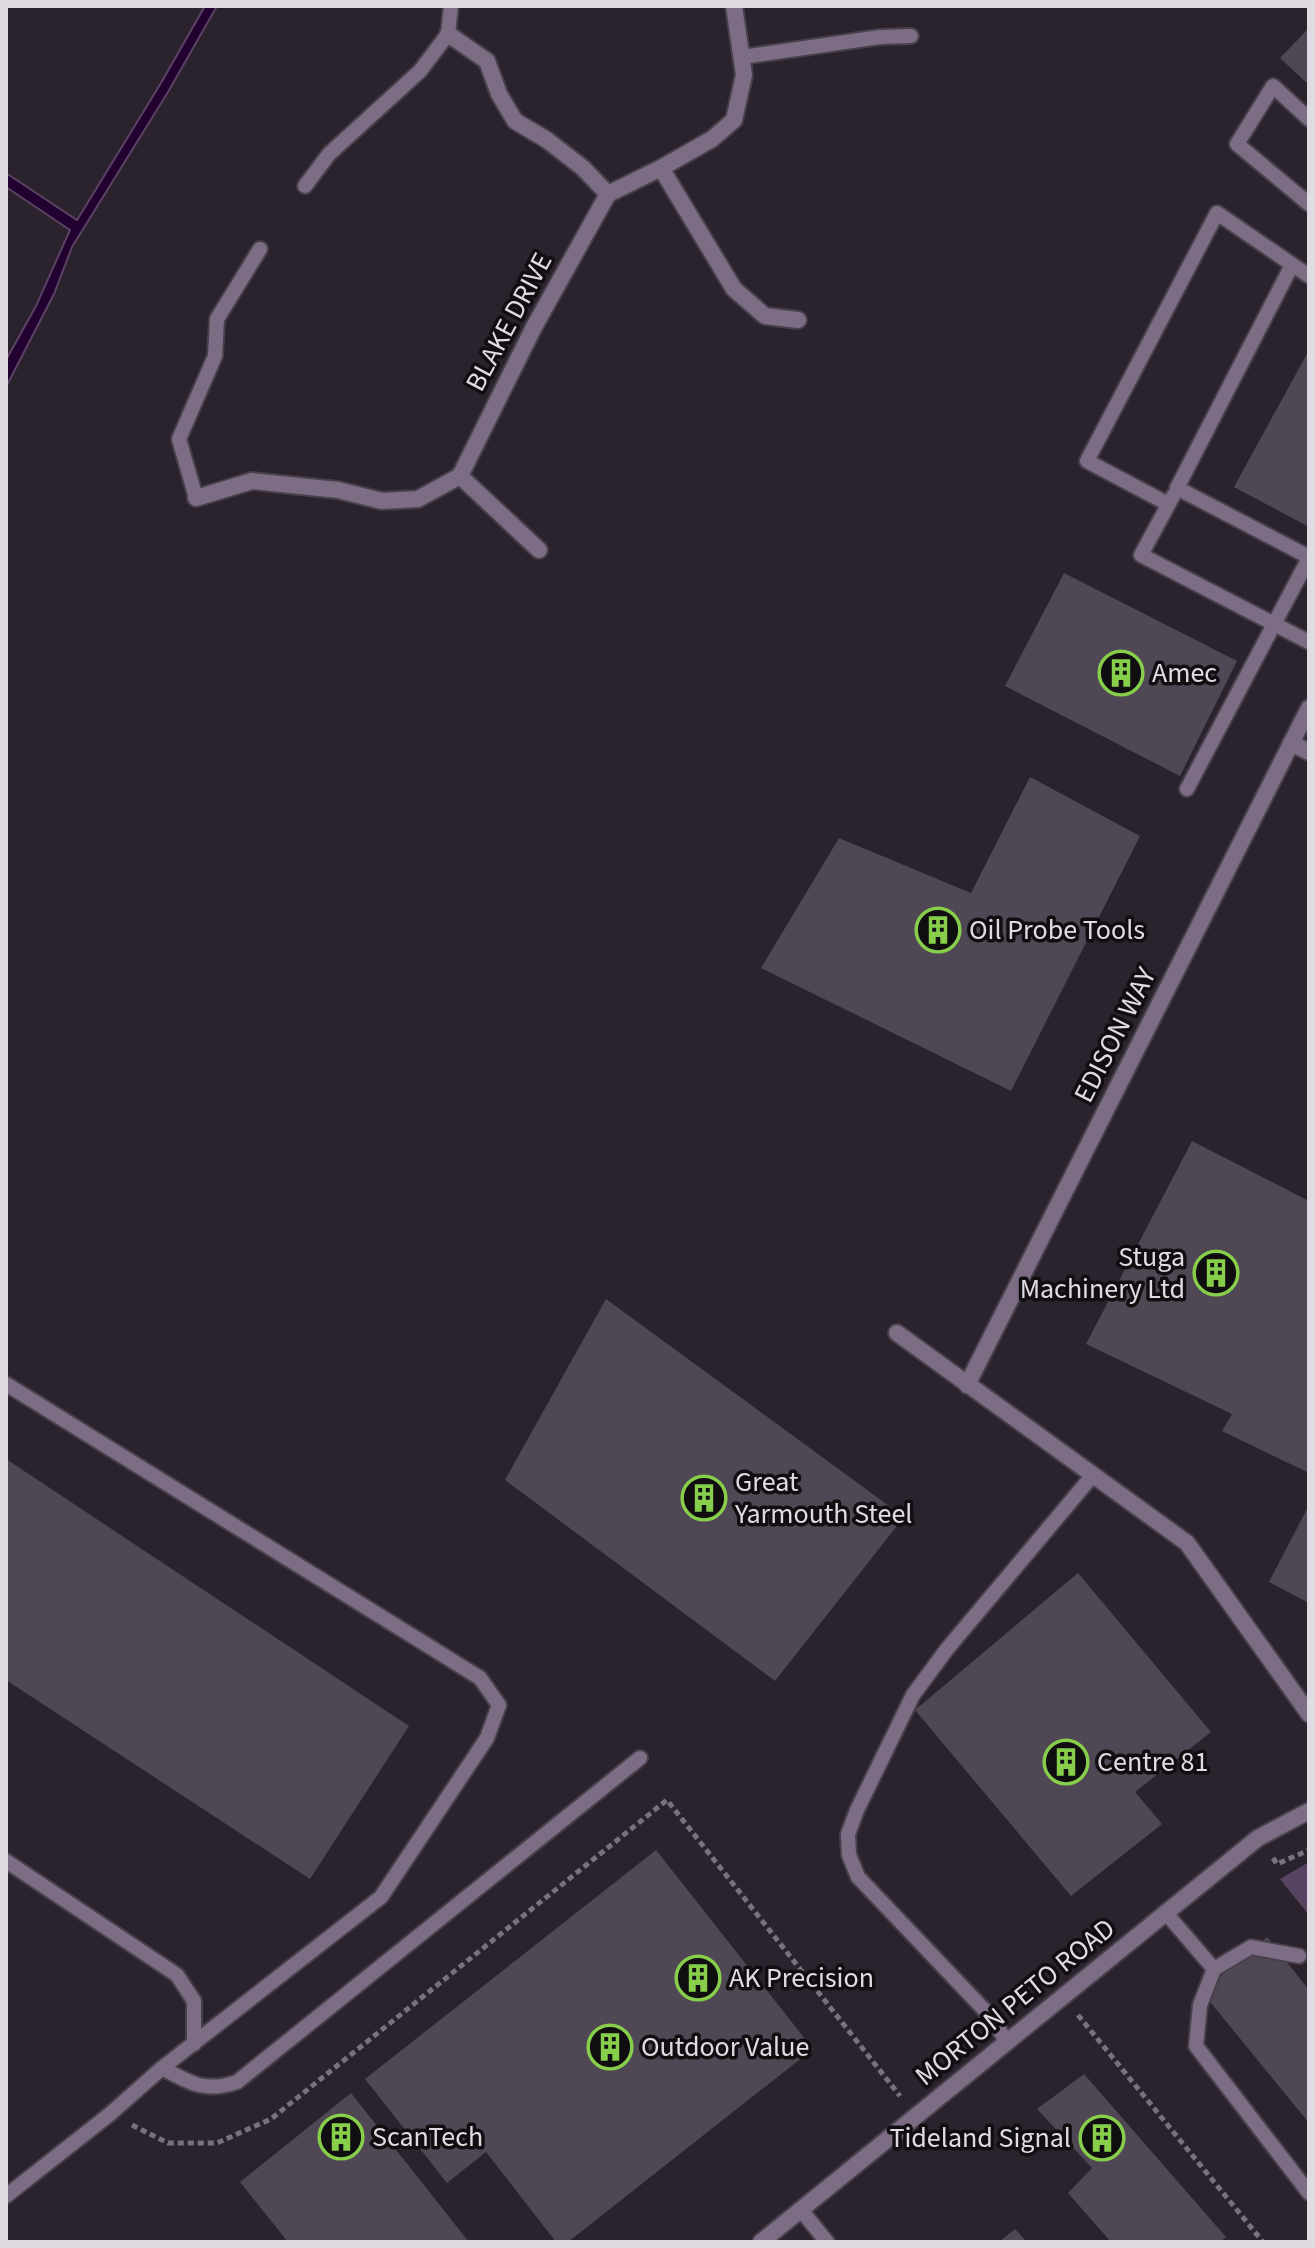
<svg xmlns="http://www.w3.org/2000/svg" width="1315" height="2248" viewBox="0 0 1315 2248" font-family="'Source Sans 3',sans-serif">
<rect width="100%" height="100%" fill="#2a232e"/>
<!-- green -->
<polygon fill="#574462" points="1309,1862 1309,1915 1280,1879"/>
<!-- water -->
<polygon fill="#220130" stroke="#5b4265" stroke-width="2" points="205,6 217,6 168,92 72,247 54,294 6,387 6,360 36,306 70,230 6,187 6,173 77,220 161,83"/>
<!-- building -->
<g fill="#4f4753">
<polygon points="1309,28 1309,85 1280,58"/>
<polygon points="1309,350 1309,527 1234,487"/>
<polygon points="1064,573 1237,661 1180,776 1005,686"/>
<polygon points="1030,777 1140,836 1011,1091 761,968 839,838 971,893"/>
<polygon points="1192,1141 1309,1201 1309,1473 1222,1431 1232,1414 1086,1344"/>
<polygon points="606,1299 904,1517 775,1681 505,1480"/>
<polygon points="6,1459 409,1726 310,1879 6,1680"/>
<polygon points="1309,1505 1309,1603 1269,1582"/>
<polygon points="1078,1573 1211,1732 1135,1792 1162,1824 1071,1896 915,1710"/>
<polygon points="656,1850 813,2049 568,2242 556,2242 486,2152 447,2183 365,2079"/>
<polygon points="1267,1937 1309,1990 1309,2123 1202,1992"/>
<polygon points="1084,2074 1226,2237 1220,2242 1111,2242 1068,2193 1092,2168 1037,2109"/>
<polygon points="351,2093 469,2242 288,2242 240,2182"/>
<polygon points="1015,2229 1027,2242 999,2242"/>
</g>
<g fill="none" stroke-linecap="round" stroke-linejoin="round">
<!-- service casing -->
<g stroke="#47404b" stroke-width="18">
<g id="service">
<polyline points="742,57 880,37 911,36"/>
<polyline points="1309,119 1273,86 1237,144 1309,204"/>
<polyline points="305,186 329,154 420,71 448,34 451,6"/>
<polyline points="1292,265 1177,488 1309,557"/>
<polyline points="1173,496 1141,555 1309,642"/>
<polyline points="196,498 179,439 215,356 217,319 260,249"/>
<polyline points="1168,504 1087,461 1217,213 1309,276"/>
<polyline points="1187,789 1309,558"/>
<polyline points="6,1384 480,1678 499,1705 487,1738 381,1897 162,2068 110,2114 6,2196"/>
<polyline points="6,1861 177,1975 194,2001 194,2044"/>
<polyline points="1165,1912 1214,1969 1200,2005 1196,2046 1309,2193"/>
<polyline points="1214,1969 1251,1947 1299,1956"/>
<polyline points="1007,2043 993,2019 858,1877 849,1855 848,1834 857,1810 913,1695 947,1649 1093,1475"/>
<path d="M162 2068C190 2083 205 2093 237 2082L640 1758"/>
<polyline points="801,2210 827,2242"/>
</g>
</g>
<!-- minor casing -->
<g stroke="#47404b" stroke-width="20">
<g id="minor">
<polyline points="448,34 487,61 499,94 515,121 547,140 583,168 608,194"/>
<polyline points="661,168 734,289 765,316 798,320"/>
<polyline points="608,194 661,168 712,139 734,120 744,75 734,6"/>
<polyline points="460,476 534,327 608,194"/>
<polyline points="196,498 252,481 338,490 382,501 418,499 460,476 539,550"/>
<polyline points="1291,743 1309,752"/>
<polyline points="897,1333 1187,1543 1309,1714"/>
<polyline points="967,1385 1309,708"/>
</g>
</g>
<!-- tertiary casing -->
<g stroke="#47404b" stroke-width="20">
<polyline id="tertiary" points="761,2242 1258,1838 1309,1811"/>
</g>
<!-- path -->
<g stroke="#79727c" stroke-width="5" stroke-dasharray="6 4" stroke-linecap="butt">
<polyline points="1273,1858 1277,1864 1309,1850"/>
<polyline points="1078,2015 1263,2242"/>
<polyline points="132,2125 168,2143 217,2143 271,2119 667,1800 900,2096"/>
</g>
<!-- service -->
<use href="#service" stroke="#7c6c84" stroke-width="14"/>
<!-- minor -->
<use href="#minor" stroke="#7c6c84" stroke-width="16"/>
<!-- tertiary -->
<use href="#tertiary" stroke="#7c6c84" stroke-width="16"/>
</g>
<!-- icons -->
<defs>
<g id="building-ring" transform="scale(2.3)"><circle r="9.5" fill="#110e12" stroke="#87cf4b" stroke-width="1.5"/><path d="M-4-6H4V6H1V3H-1V6H-4ZM-2.5-4.3h1.7v1.8h-1.7ZM.8-4.3h1.7v1.8H.8ZM-2.5-1h1.7V.8h-1.7ZM.8-1h1.7V.8H.8Z" fill="#87cf4b"/></g>
</defs>
<g fill-rule="evenodd">
<use href="#building-ring" x="1121" y="673"/>
<use href="#building-ring" x="938" y="930"/>
<use href="#building-ring" x="1216" y="1273"/>
<use href="#building-ring" x="704" y="1498"/>
<use href="#building-ring" x="1066" y="1762"/>
<use href="#building-ring" x="698" y="1978"/>
<use href="#building-ring" x="610" y="2047"/>
<use href="#building-ring" x="341" y="2137"/>
<use href="#building-ring" x="1102" y="2138"/>
</g>
<g text-anchor="middle" dominant-baseline="central" stroke-width="7" stroke-linejoin="round" paint-order="stroke">
<!-- street labels -->
<g font-size="28" fill="#e0dbe2" stroke="#110e12">
<text transform="translate(509 322) rotate(-62)">BLAKE DRIVE</text>
<text transform="translate(1115 1035) rotate(-63)">EDISON WAY</text>
<text transform="translate(1015 2002) rotate(-39)">MORTON PETO ROAD</text>
</g>
<!-- poi labels -->
<g font-size="28" fill="#e0dbe2" stroke="#110e12" text-anchor="start">
<text x="1152" y="673">Amec</text>
<text x="969" y="930">Oil Probe Tools</text>
<text x="1185" y="1257" text-anchor="end">Stuga<tspan x="1185" dy="32">Machinery Ltd</tspan></text>
<text x="735" y="1482">Great<tspan x="735" dy="32">Yarmouth Steel</tspan></text>
<text x="1097" y="1762">Centre 81</text>
<text x="729" y="1978">AK Precision</text>
<text x="641" y="2047">Outdoor Value</text>
<text x="372" y="2137">ScanTech</text>
<text x="1071" y="2138" text-anchor="end">Tideland Signal</text>
</g>
</g>
<!-- border -->
<rect width="1315" height="2248" fill="none" stroke="#e0dbe2" stroke-width="16"/>
</svg>
